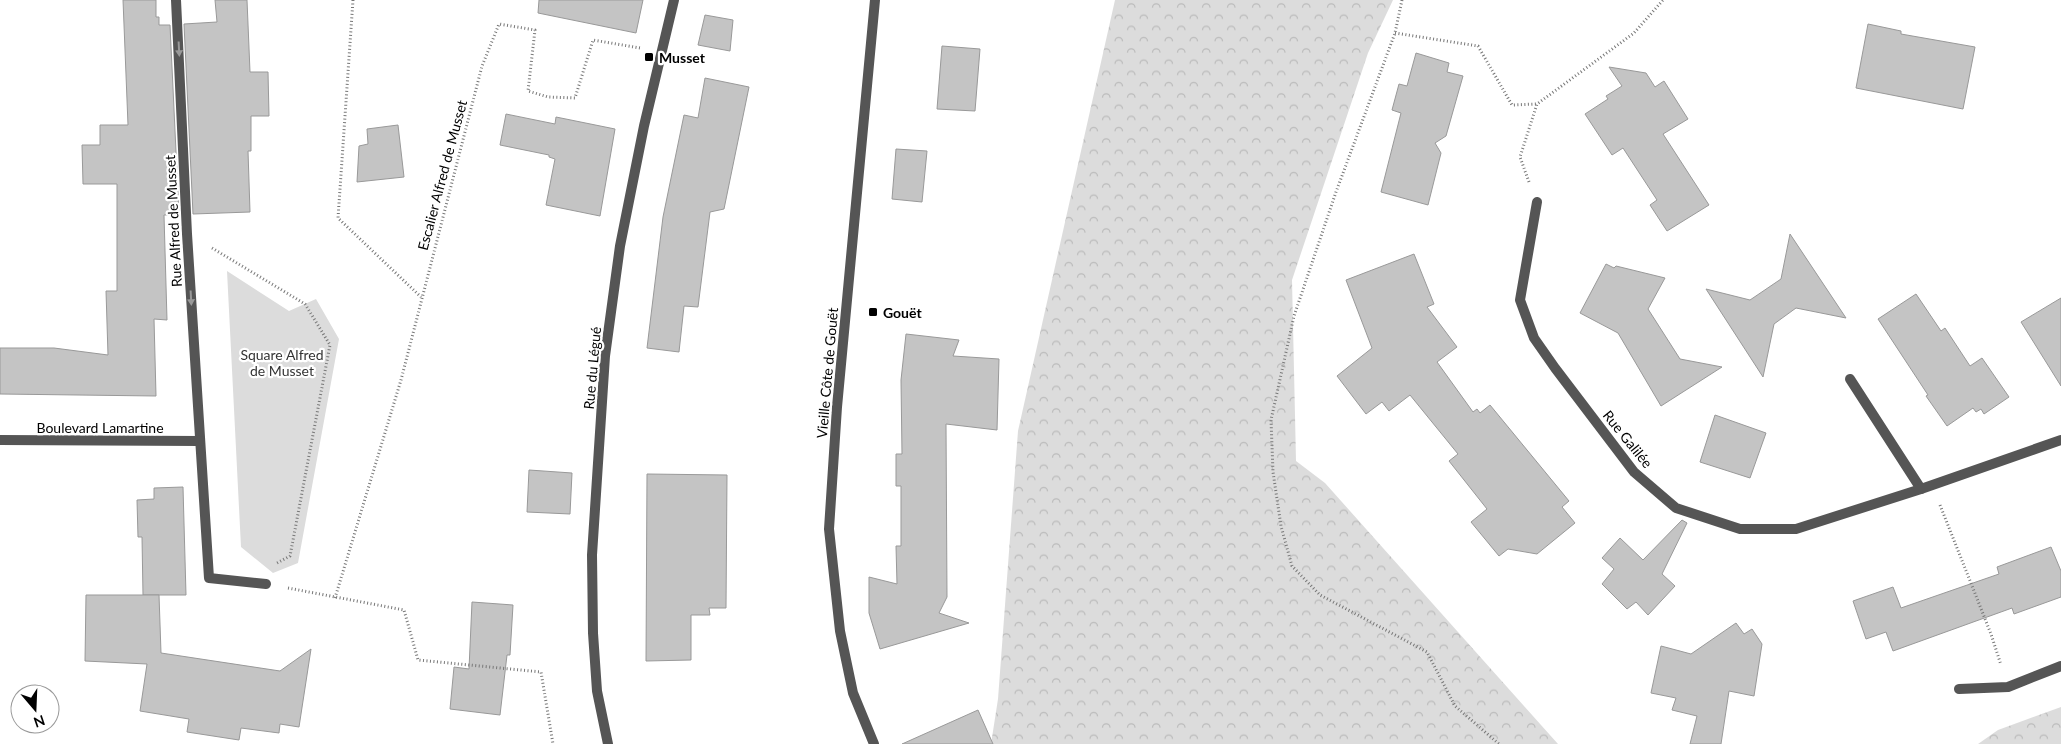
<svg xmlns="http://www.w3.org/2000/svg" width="2061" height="744" viewBox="0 0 2061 744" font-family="Lato,sans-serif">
<defs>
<pattern id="forest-crowns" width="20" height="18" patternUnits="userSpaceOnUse" patternTransform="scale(1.25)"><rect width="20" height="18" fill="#dcdcdc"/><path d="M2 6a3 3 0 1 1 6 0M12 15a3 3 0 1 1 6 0" fill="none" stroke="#bbb"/></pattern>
</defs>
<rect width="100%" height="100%" fill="#fff"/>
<!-- forest -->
<g fill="url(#forest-crowns)">
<polygon points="1115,0 1393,0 1368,53 1292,280 1296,461 1325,483 1558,744 991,744 998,699 1018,431"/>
<polygon points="2061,707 2061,744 1978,744 1998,730"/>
</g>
<!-- green -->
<polygon fill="#dcdcdc" points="227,271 289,311 316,299 339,339 298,563 273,573 241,547"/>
<!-- building -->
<g fill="#c4c4c4" stroke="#999">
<polygon points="123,0 156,0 156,17 159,17 159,25 170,25 179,215 164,215 167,320 154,319 156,396 0,394 0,348 54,348 108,355 106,291 117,291 117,184 83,184 82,145 100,145 100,125 128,125"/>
<polygon points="215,0 247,0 250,72 268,72 269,116 251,116 251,151 248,151 250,212 193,214 184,24 217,22"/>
<polygon points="539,0 643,0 636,33 538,13"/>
<polygon points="705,15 733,20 730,51 698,45"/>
<polygon points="1868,24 1901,31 1901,34 1975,47 1963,109 1856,88"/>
<polygon points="942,46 980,49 975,111 937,109"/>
<polygon points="1416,53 1449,63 1447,72 1463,76 1446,136 1435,143 1441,153 1428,205 1381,192 1401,113 1392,110 1399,84 1407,86"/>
<polygon points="1609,67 1646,73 1655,87 1664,81 1688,119 1663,134 1709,205 1667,231 1650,205 1657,200 1623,148 1612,155 1585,114 1608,99 1606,96 1622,86"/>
<polygon points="705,78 749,87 724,209 710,212 698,307 684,306 679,352 647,348 663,217 684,115 698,118"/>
<polygon points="506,114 555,124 556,117 615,129 600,216 546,205 555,159 549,157 549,155 500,145"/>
<polygon points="398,125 404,177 357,182 359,146 368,144 367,129"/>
<polygon points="896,149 927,151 922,202 892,199"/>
<polygon points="1790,234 1846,318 1796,308 1774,324 1763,377 1706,289 1750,300 1781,279"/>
<polygon points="1414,254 1434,304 1427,307 1457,347 1437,362 1473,412 1477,409 1480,413 1490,405 1569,501 1562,507 1575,523 1537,554 1508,549 1499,556 1471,522 1487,509 1449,461 1458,454 1410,395 1389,411 1382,402 1366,414 1337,376 1372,348 1346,280"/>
<polygon points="1606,264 1614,268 1616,266 1665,278 1648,309 1680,359 1722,367 1661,406 1618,333 1580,313"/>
<polygon points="1916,294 1941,331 1945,328 1970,366 1982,358 2009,397 1984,414 1981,409 1976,412 1973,408 1947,426 1926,396 1928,395 1878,319"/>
<polygon points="2061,298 2061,386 2021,322"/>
<polygon points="906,334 959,340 953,356 999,359 997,430 946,424 947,597 939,613 969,623 880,649 869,613 869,577 897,584 896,546 901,546 901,486 896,486 896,454 902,454 901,380"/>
<polygon points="1715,415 1766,433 1750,478 1700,462"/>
<polygon points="529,470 572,473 570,514 527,512"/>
<polygon points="647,474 727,475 726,608 709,608 710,615 691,615 691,660 646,661"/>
<polygon points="183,487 186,595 143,595 142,537 138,537 137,500 154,499 154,488"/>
<polygon points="1682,520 1687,523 1662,574 1675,586 1648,615 1636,602 1627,609 1602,584 1614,569 1602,558 1620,538 1643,560"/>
<polygon points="2051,547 2061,571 2061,597 2014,614 2012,608 1893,651 1886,632 1866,639 1853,601 1893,587 1901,608 1999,574 1997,567"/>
<polygon points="86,595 159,595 161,653 280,671 311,649 299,727 280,724 279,733 241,728 239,740 187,732 189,719 140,711 147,664 85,661"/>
<polygon points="472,602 513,605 510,655 507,655 500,715 450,709 454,667 469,669"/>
<polygon points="1736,623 1744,634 1752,629 1762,644 1754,696 1729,691 1721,744 1690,744 1697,716 1672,710 1676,698 1651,693 1661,646 1691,654"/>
<polygon points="978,710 993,744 902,744"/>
</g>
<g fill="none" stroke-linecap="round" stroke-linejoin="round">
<!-- path -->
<g stroke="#777" stroke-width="3" stroke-dasharray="1 2.5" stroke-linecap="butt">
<polyline points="353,0 338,218 421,297"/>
<polyline points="1402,0 1395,33 1336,192 1294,316 1271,420 1273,472 1281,526 1292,566 1320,595 1427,652 1455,706 1499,744"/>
<polyline points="1395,33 1478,46 1512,105 1537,104"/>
<polyline points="1529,182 1520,157 1537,104 1634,33 1663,0"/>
<polyline points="212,248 305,304 330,345 290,556 277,563"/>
<polyline points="1940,505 1991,634 2001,665"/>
<polyline points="288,588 404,610 418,660 541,672 553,744"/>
<polyline points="335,598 401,380 482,66 499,24 535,30 528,91 548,97 575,98 593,40 640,48"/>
</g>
<!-- service -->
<polyline stroke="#555" stroke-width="10" points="1850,379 1921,489"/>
<!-- minor -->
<g stroke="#555" stroke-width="10">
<polyline points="176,0 187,234 209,578 266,584"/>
<polyline points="1537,202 1520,300 1534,338 1555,368 1634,472 1676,508 1740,529 1796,529 1921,489 2061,440"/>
<polyline points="0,440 200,441"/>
<polyline points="1959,689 2008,687 2061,666"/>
</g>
<!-- tertiary -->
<g stroke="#555" stroke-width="10">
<polyline points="608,744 597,691 593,633 592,555 605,356 620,246 644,126 674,0"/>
<polyline points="874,744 853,693 840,631 829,529 837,407 875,0"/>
</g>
</g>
<!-- one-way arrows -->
<defs><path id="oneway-solid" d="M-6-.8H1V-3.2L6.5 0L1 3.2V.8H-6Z" transform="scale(1.25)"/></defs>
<g fill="#999">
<use href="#oneway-solid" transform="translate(179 49) rotate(87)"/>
<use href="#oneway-solid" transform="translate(191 298) rotate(87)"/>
</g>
<!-- markers -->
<g fill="#000" stroke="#fff" stroke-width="2">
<rect x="644" y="52" width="10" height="10" rx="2.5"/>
<rect x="868" y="307" width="10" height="10" rx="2.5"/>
</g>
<g text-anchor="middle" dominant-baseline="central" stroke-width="4.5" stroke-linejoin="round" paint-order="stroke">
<!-- poi labels -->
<g font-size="14" font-weight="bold" fill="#000" stroke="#fff" text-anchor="start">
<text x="659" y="57">Musset</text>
<text x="883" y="312">Gouët</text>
</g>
<!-- street labels -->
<g font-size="14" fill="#000" stroke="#fff">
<text transform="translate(442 175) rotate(-75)">Escalier Alfred de Musset</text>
<text transform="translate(173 221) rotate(-93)">Rue Alfred de Musset</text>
<text transform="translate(592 368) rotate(-85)">Rue du Légué</text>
<text transform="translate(827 373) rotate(-85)">Vieille Côte de Gouët</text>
<text x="100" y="427">Boulevard Lamartine</text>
<text transform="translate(1628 439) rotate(51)">Rue Galilée</text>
</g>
<!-- park labels -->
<g font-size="14" fill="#333" stroke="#fff">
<text x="282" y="354">Square Alfred<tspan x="282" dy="16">de Musset</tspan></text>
</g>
</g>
<!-- north arrow -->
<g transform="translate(35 709) rotate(161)"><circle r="24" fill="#ffffff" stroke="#999999"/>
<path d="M0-4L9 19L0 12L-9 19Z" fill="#000000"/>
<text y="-8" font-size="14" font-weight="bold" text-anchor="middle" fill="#000000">N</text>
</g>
</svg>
